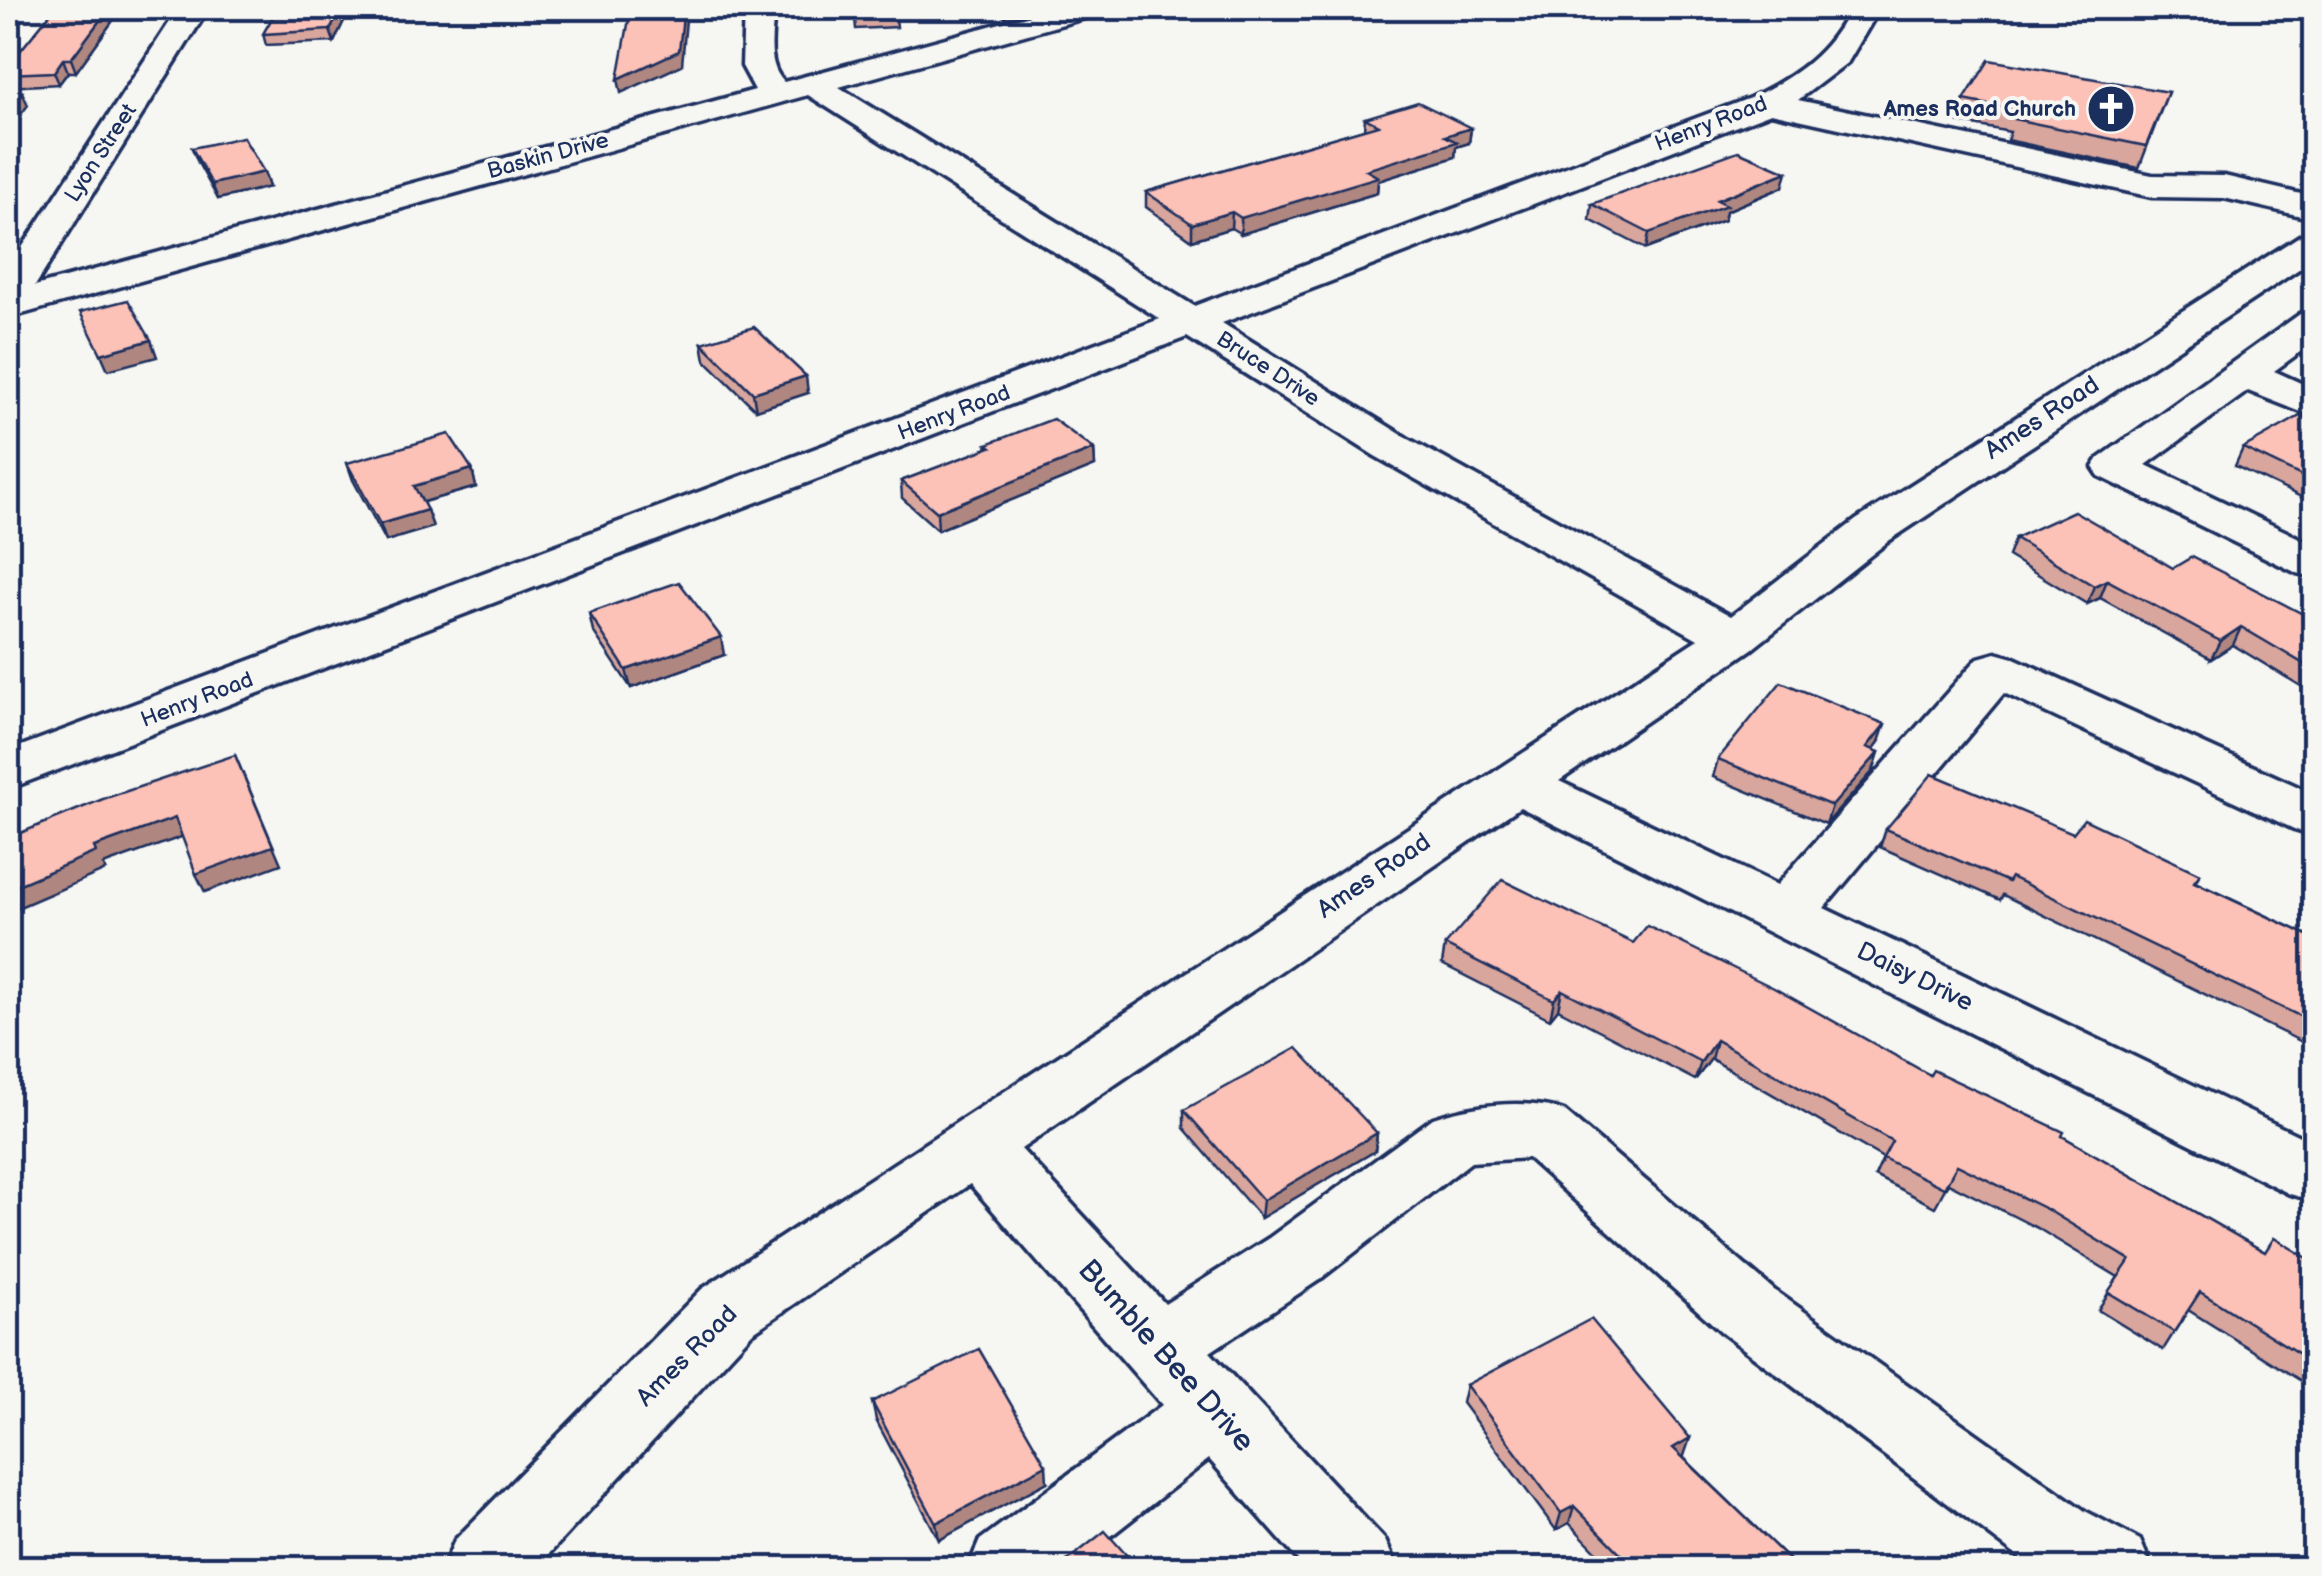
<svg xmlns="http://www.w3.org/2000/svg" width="2322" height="1576" viewBox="0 0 2322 1576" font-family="'Balsamiq Sans',sans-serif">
<rect width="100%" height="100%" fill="#f6f6f2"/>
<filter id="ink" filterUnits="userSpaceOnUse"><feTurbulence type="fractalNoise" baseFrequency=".01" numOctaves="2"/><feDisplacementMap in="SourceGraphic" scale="20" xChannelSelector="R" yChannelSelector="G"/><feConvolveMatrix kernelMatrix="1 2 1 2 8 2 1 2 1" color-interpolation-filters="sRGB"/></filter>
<g filter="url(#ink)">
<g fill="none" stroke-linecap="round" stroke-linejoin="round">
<!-- minor casing -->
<g stroke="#1b2f5e" stroke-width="7">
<g id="minor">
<path d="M179 8H209L35 286 755 90 742 66 744 8H774C773 32 765 63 784 82L1056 8H1103L1099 14 839 87 1194 306 1750 98C1795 77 1829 53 1850 8H1880L1848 62 1798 100 2152 175 2224 176 2314 197V219L2224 198 2152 197 1771 113 1222 323 1407 438 1731 616 1856 520 2301 235 2314 232V259L1890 540 1752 649 1559 781 1777 885 1978 658 1996 653 2014 658 2314 794V835L2294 829 2004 693 1824 908 2314 1143V1201L2290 1194 1520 807 1021 1149 1165 1304 1269 1238 1433 1118C1472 1105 1525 1098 1564 1111L1774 1290 2085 1511 2140 1540 2152 1568H2036L2029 1565 1724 1334 1528 1158 1471 1162 1319 1280 1210 1352 1385 1540 1397 1568H1305L1209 1459 1070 1568H968L980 1540 1162 1405 970 1184 752 1333 536 1568H443L455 1540 702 1289 1698 639 1375 456 1187 337 8 789V751L1160 319 808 95 8 318V269Z"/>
<polygon points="2314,311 2314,342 2274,371 2314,389 2314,417 2248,391 2146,465 2314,545 2314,577 2297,573 2099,476 2093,467 2099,458 2300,314"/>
</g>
</g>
<!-- minor -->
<use href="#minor" fill="#f6f6f2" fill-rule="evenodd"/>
</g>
<!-- wall -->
<g fill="#d9a69d" stroke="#1b2f5e" stroke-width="2.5">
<polygon points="55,8 122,8 76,72 68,72 59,84 8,87 8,66"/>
<polygon points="278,8 350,8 334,42 266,45 263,34"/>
<polygon points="854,8 895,8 897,27 856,29"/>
<polygon points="990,8 1045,8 1006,18"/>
<polygon points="2168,92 2139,168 2007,140 2010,132 1958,122 1964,100"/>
<polygon points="1365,118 1471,128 1469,143 1456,147 1455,157 1378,181 1377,193 1241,234 1231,228 1192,240 1146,207 1146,192 1364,129"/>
<polygon points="192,148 264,172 269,187 218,199 198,163"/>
<polygon points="1783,187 1726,211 1724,220 1646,249 1590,220 1592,204"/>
<polygon points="702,343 808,393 756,410 705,360"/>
<polygon points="2314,423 2314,503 2235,466 2243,448"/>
<polygon points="987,444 1094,449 1095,466 938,530 902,498 901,481 988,448"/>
<polygon points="347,463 472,469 476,487 423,502 433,527 386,541 353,480"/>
<polygon points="2015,538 2173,568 2307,616 2314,613 2314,694 2233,645 2211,659 2100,598 2087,604 2008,556"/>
<polygon points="589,613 724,655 631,688 593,631"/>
<polygon points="1879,742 1873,750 1879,752 1873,771 1826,824 1713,777 1718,759"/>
<polygon points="1886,829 2073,833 2200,874 2195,882 2314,938 2314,1037 2308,1033 2302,1042 2003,895 2000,900 1880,847"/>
<polygon points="1633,943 1930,1075 2062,1136 2265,1252 2314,1262 2314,1389 2188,1310 2163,1350 2098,1310 2118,1277 2039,1229 1948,1183 1935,1207 1875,1176 1883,1158 1711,1059 1695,1080 1558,1009 1550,1019 1442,964 1445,945"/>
<polygon points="1184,1110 1377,1133 1375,1151 1261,1218 1184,1128"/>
<polygon points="1466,1385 1684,1456 1682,1456 1798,1568 1612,1568 1569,1523 1556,1530 1462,1403"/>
<polygon points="872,1402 1047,1482 939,1540 876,1420"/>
</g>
<!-- shaded-wall -->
<g fill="#b08780" stroke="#1b2f5e" stroke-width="2.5">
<polygon points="109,8 122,8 76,72 71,59"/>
<polygon points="342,8 350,8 334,42 330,30"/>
<polygon points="684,8 687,8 682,65 621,93 618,79"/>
<polygon points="1005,8 1045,8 1006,18"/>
<polygon points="63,59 68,72 59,84 54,72"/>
<polygon points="22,92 28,105 8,132 8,111"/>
<polygon points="1471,128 1469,143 1456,147 1455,157 1378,181 1377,193 1241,234 1241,218 1366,170 1445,136"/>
<polygon points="264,172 269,187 218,199 212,184"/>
<polygon points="1787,172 1783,187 1726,211 1724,220 1646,249 1649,233 1717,200"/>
<polygon points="1232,212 1231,228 1192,240 1192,224"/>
<polygon points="151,340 157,357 108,370 101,354"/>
<polygon points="806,376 808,393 756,410 753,393"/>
<polygon points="1094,449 1095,466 938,530 937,512"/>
<polygon points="472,469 476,487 420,503 414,486"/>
<polygon points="427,510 433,527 386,541 380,524"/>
<polygon points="2107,580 2100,598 2087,604 2094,586"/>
<polygon points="2241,627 2233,645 2211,659 2220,641"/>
<polygon points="721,637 724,655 631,688 626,670"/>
<polygon points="1885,724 1879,742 1861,766 1867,747"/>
<polygon points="1879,752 1873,771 1826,824 1832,806"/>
<polygon points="235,755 281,864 205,892 196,874"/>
<polygon points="175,818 184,836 103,865 106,870 8,912 8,889 94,847"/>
<polygon points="1562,990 1558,1009 1550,1019 1554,1000"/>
<polygon points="1716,1040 1711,1059 1695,1080 1701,1062"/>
<polygon points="1377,1133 1375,1151 1261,1218 1263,1200"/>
<polygon points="1690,1438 1684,1456 1667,1465 1673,1448"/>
<polygon points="1046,1465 1047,1482 939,1540 936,1523"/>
<polygon points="1574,1506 1569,1523 1556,1530 1561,1513"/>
</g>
<!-- building -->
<g fill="#fcc1b7" stroke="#1b2f5e" stroke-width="2.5">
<polygon points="55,8 109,8 71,59 63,59 54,72 8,74 8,66"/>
<polygon points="278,8 342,8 330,30 263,34"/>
<polygon points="631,8 684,8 679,51 618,79"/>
<polygon points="854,8 895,8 896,15 854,18"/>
<polygon points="1989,60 2168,92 2146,146 2014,119 2018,111 1964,100"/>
<polygon points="8,92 22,92 8,111"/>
<polygon points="1418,102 1471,128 1445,136 1457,142 1366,170 1378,177 1241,218 1232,212 1192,224 1146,192 1378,125 1365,118"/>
<polygon points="243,137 264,172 212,184 192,148"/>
<polygon points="1738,151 1787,172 1717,200 1727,205 1649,233 1592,204"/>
<polygon points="128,300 151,340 101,354 80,312"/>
<polygon points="754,327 806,376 753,393 702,343"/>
<polygon points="2300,416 2314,423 2314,482 2243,448"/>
<polygon points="1053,419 1094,449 937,512 901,481 991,447 987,444"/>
<polygon points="449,434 472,469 414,486 427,510 380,524 347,463"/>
<polygon points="2074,511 2173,568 2192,557 2307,616 2314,613 2314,670 2241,627 2220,641 2107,580 2094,586 2015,538"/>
<polygon points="679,582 721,637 626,670 589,613"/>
<polygon points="1781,682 1885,724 1867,747 1879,752 1832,806 1718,759"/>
<polygon points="235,755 273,846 196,874 175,818 94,847 96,852 8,889 8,838 103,799"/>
<polygon points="1932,774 2073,833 2084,819 2200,874 2194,882 2314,938 2314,1023 2011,877 2008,882 1886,829"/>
<polygon points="1502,880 1633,943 1647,926 1774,988 1930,1075 1933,1070 2064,1132 2062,1136 2265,1252 2274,1238 2314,1262 2314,1363 2200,1292 2174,1332 2108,1292 2130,1260 2048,1210 1957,1165 1944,1188 1883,1158 1892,1141 1716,1040 1701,1062 1562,990 1554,1000 1445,945"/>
<polygon points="1297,1048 1377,1133 1263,1200 1184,1110"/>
<polygon points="1591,1319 1690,1438 1673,1448 1798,1568 1635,1568 1574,1506 1561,1513 1466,1385"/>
<polygon points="979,1349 1046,1465 936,1523 872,1402"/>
<polygon points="1105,1531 1138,1568 1058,1568"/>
</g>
</g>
<!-- icons -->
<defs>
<g id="church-disc" transform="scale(2.5)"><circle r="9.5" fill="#1b2f5e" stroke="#f6f6f2"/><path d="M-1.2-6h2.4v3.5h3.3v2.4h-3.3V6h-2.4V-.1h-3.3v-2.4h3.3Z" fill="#fff"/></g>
</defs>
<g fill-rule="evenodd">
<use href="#church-disc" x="2111" y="109"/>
</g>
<g text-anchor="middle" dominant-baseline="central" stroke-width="8" stroke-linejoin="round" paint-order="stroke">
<!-- far-poi labels -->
<g font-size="22" font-weight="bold" fill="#1b2f5e" stroke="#f6f6f2" text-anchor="end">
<text x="2076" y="109">Ames Road Church</text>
</g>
<!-- far-street labels -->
<g font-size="22" fill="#1b2f5e" stroke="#f6f6f2">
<text transform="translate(1711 124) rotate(-21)">Henry Road</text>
<text transform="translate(101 153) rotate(-57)">Lyon Street</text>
<text transform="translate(548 156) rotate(-15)">Baskin Drive</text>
<text transform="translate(1268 369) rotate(33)">Bruce Drive</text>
<text transform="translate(954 413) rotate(-21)">Henry Road</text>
<text transform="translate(197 700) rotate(-21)">Henry Road</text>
</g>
<!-- street labels -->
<g font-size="25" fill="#1b2f5e" stroke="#f6f6f2">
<text transform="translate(2042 418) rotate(-33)">Ames Road</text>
<text transform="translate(1374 876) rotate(-34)">Ames Road</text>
<text transform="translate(1915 977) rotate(26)">Daisy Drive</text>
<text transform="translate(687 1356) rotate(-45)">Ames Road</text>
</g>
<!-- near-street labels -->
<g font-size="30" fill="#1b2f5e" stroke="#f6f6f2">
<text transform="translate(1166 1356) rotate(48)">Bumble Bee Drive</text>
</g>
</g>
<!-- margin -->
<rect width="2322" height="1576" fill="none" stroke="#f6f6f2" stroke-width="40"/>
<rect x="20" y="20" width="2282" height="1536" fill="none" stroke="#1b2f5e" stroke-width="4" filter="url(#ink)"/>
</svg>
